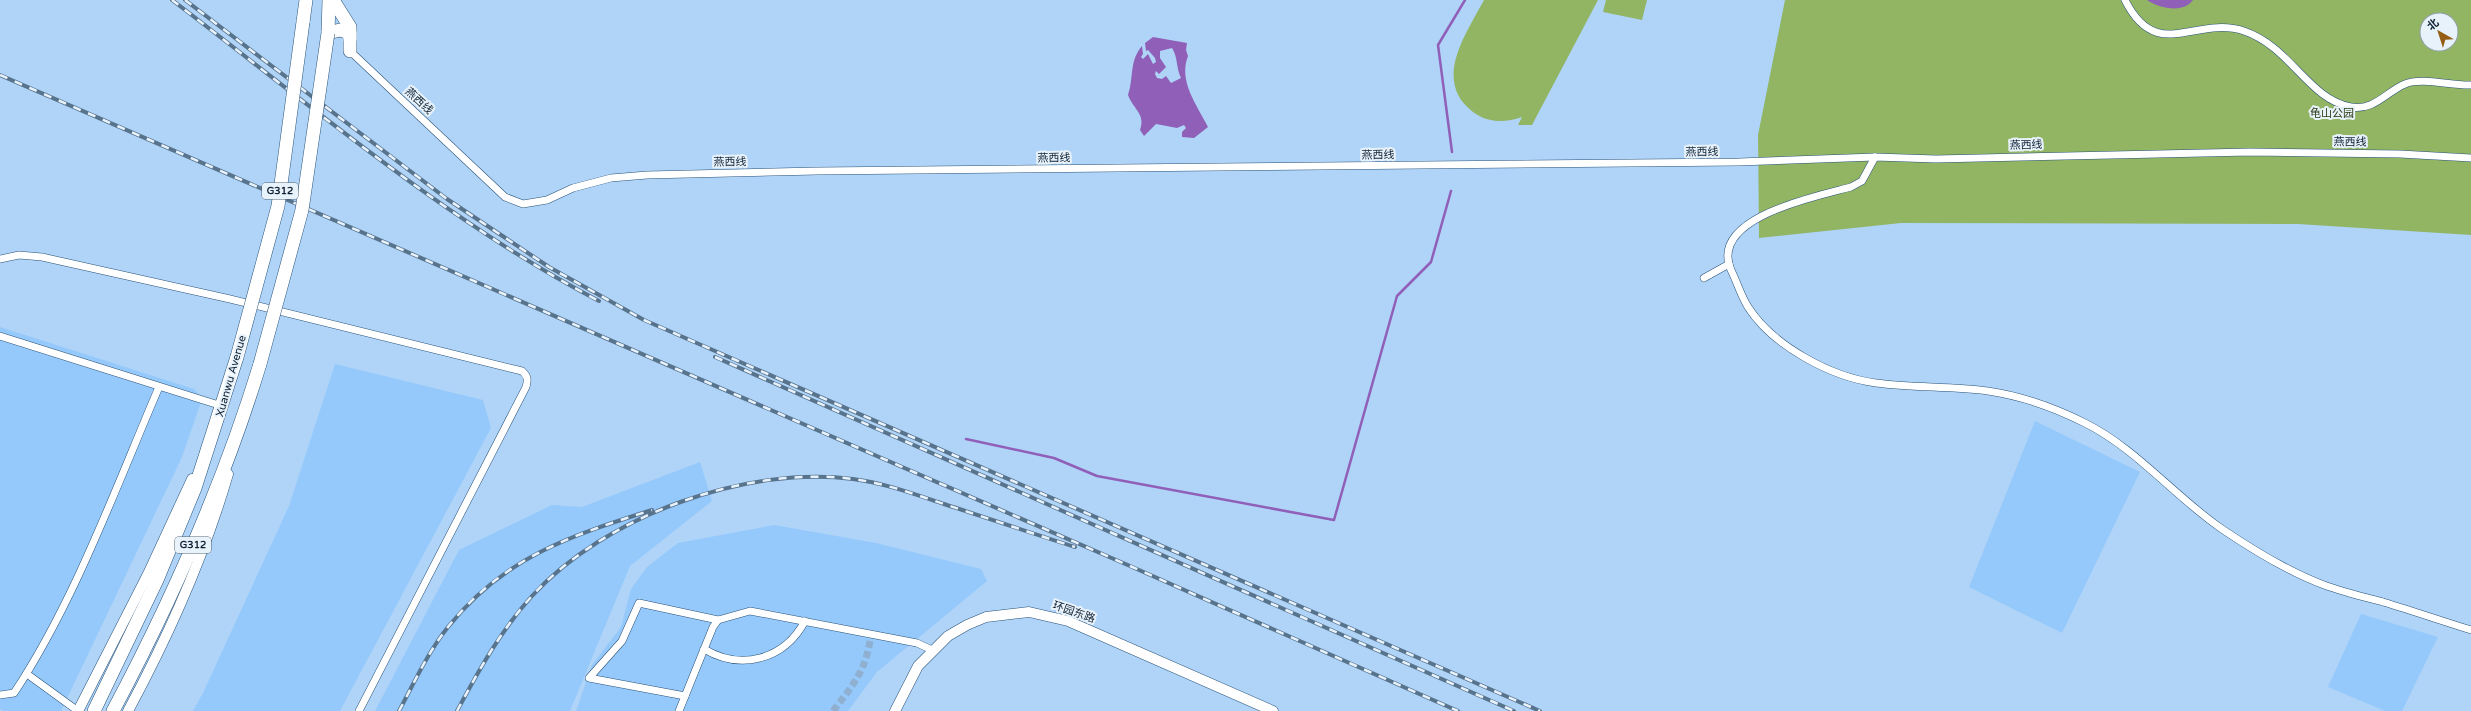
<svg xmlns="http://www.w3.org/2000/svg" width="2471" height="711" viewBox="0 0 2471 711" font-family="'Varela Round','Noto Sans SC',sans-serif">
<rect width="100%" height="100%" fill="#afd4f8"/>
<!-- built -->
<g fill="#95c9fb">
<polygon points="0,327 194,389 202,399 182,457 61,711 3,711 0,709"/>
<polygon points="335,364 483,400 491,428 340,711 193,711 203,693 289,506"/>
<polygon points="2035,421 2140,472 2062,633 1969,587"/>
<polygon points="700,462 712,501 630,566 570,711 375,711 459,550 552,505 582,507"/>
<polygon points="774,525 876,543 981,569 987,581 877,672 848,711 576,711 592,665 621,627 631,589 647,567 678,543"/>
<polygon points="2361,614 2438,637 2402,711 2385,711 2328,687"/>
</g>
<!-- green -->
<g fill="#92b564" fill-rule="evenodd">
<path d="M1484 0H1598L1532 125H1518L1522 117C1505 123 1488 123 1473 112 1432 81 1466 34 1484 0Z"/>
<polygon points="1606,0 1647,0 1642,20 1603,12"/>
<path d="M1785 0H2471V235L2298 224 1901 223 1759 238 1758 135ZM2427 20H2451V44H2427Z"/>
</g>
<!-- water -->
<g fill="#905fb8" fill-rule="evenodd">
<path d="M2147 0H2193C2183 14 2159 8 2147 0Z"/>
<path d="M1153 37 1187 43 1186 50 1188 56C1178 81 1197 105 1208 127L1194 138 1182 137V132L1186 128 1184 125 1177 128 1156 124 1144 136 1140 130C1146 114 1133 109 1128 95 1134 78 1129 61 1142 46L1143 54 1141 57 1143 59 1148 54 1153 64 1156 62 1155 58 1148 50 1146 51 1145 43ZM1172 48C1178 57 1176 68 1181 78L1171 83 1166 76 1162 79 1157 78 1155 74 1156 71 1159 74 1166 67 1160 58V51Z"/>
</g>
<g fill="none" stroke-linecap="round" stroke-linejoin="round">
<!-- stream -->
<g stroke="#905fb8" stroke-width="2.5">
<polyline points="1452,152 1438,45 1465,0"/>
<polyline points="966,439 1054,458 1097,476 1334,520 1397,296 1431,262 1451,191"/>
</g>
<!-- street-tunnel -->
<path stroke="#8fb0d0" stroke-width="7" stroke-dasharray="7 3.5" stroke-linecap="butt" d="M833 711C854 684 867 669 871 634"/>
<!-- street casing -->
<g stroke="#285278" stroke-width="8">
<g id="street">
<path d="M2125 0C2157 64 2195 15 2244 31 2291 47 2308 99 2351 107 2374 111 2386 92 2405 84 2422 77 2452 86 2471 85"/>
<polyline points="350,51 505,197 523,204 547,200 573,188 611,178 647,175 817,171 1739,162 1875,157 1936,159 2250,152 2400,154 2471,158"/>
<path d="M1875 157 1862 181 1851 187C1818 196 1708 217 1731 270 1737 282 1741 296 1748 307 1773 346 1831 377 1876 383 1913 388 1951 386 1988 391 2022 396 2055 408 2085 423 2137 449 2174 496 2222 529 2253 550 2289 572 2324 585 2343 592 2364 597 2383 602 2413 611 2442 621 2471 630"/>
<path d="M0 259 19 255 42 257 230 299 522 371C528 376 528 380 526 387L359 711"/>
<polyline points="1704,278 1729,264"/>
<polyline points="0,336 222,406"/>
<path d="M704 649C741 671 784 660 805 621"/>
<polyline points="27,674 78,711"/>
<path d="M0 695 14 693C74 603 116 487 159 387"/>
<polyline points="685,696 589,678 622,641 639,603 718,620"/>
<polyline points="679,711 713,627 718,620 750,611 917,643 932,650"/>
</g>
</g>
<!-- secondary casing -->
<g stroke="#285278" stroke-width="11">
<g id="secondary">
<polyline points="78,711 148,574 192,479"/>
<path d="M128 711C169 635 204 557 228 474"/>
<polyline points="895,711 918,666 948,636 967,625 986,617 1029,612 1068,621 1273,711"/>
</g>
</g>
<!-- highway casing -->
<g stroke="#285278" stroke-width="14">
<g id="highway">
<polyline points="329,0 328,33 340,30 350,33 350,51"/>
<polyline points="333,0 350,27 350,39"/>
<polyline points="303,22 306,0"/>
<polyline points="94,711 157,580 195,488 237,357"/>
<path d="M113 711C172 600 223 485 260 364"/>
</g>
</g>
<!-- street -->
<use href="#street" stroke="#fff" stroke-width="7"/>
<!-- secondary -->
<use href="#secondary" stroke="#fff" stroke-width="10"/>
<!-- highway -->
<use href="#highway" stroke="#fff" stroke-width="13"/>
<!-- rail casing -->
<g stroke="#58738c" stroke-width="4">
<g id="rail">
<path d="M172 0C309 104 446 221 599 301"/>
<polyline points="185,0 447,199 549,267 644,320 1540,711"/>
<polyline points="0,75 1130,566 1458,711"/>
<polyline points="715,357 1514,711"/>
<path d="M399 711C414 683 428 652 448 627 504 557 570 536 652 510"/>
<path d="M457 711C479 670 501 630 532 596 605 516 746 465 853 479 884 483 914 494 944 504 987 518 1031 533 1075 547"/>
</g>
</g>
<!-- rail -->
<use href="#rail" stroke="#e8f2fb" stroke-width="2.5" stroke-dasharray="8" stroke-linecap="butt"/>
<!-- highway-bridge casing -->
<g stroke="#285278" stroke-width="14" stroke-linecap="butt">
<g id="highway-bridge">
<polyline points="237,357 278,206 303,22"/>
<polyline points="260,364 302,210 328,33"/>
</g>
</g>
<!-- highway-bridge -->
<use href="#highway-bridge" stroke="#fff" stroke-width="13"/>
</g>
<g text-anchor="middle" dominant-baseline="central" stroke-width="4" stroke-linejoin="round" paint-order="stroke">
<!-- shield labels -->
<g fill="#e8f2fb" stroke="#50606e" stroke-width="1">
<rect x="262" y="183" width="36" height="16" rx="3"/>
<rect x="175" y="537" width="36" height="16" rx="3"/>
</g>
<g font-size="10" font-weight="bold" fill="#0f2132">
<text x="280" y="191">G312</text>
<text x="193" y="545">G312</text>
</g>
<!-- street labels -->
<g font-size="11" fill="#0f2132" stroke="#e8f2fb">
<text transform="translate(419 101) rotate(43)">燕西线</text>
<text transform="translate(2350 142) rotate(1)">燕西线</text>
<text transform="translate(2026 145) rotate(-2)">燕西线</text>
<text transform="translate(1702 152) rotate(-1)">燕西线</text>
<text transform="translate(1378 155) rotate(-1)">燕西线</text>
<text transform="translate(1054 158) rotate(-1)">燕西线</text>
<text transform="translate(730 162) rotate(-1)">燕西线</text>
<text transform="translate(231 376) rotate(-74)">Xuanwu Avenue</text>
<text transform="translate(1074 612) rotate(19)">环园东路</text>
</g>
<!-- park labels -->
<g font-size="11" fill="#2a3b11" stroke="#e8f2fb">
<text x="2332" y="113">龟山公园</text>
</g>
</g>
<!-- north arrow -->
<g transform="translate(2439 32) rotate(321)"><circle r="19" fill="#e8f2fb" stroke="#919eab"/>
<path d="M0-3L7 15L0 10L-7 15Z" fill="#945e15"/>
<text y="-6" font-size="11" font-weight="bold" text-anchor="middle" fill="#0f2132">北</text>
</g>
</svg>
